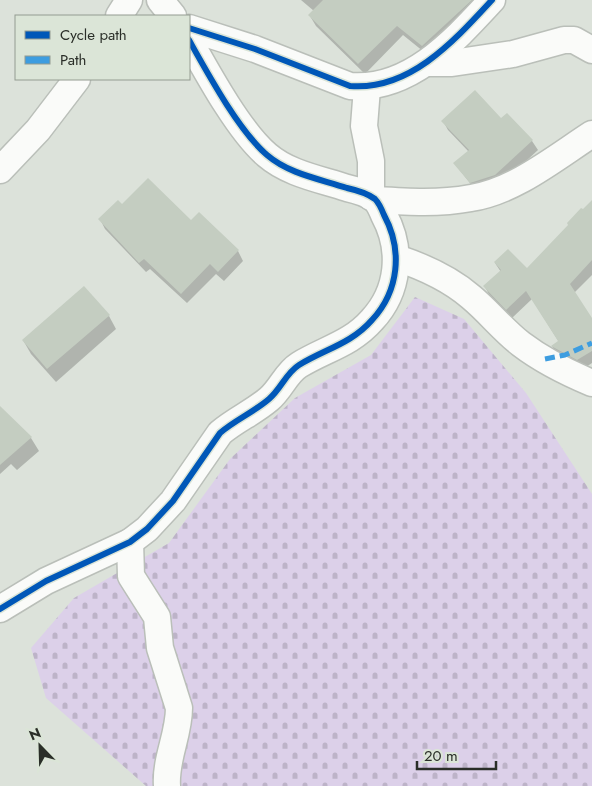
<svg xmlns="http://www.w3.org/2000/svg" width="592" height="786" viewBox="0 0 592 786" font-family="Jost,sans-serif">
<defs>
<pattern id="cemetery-stones" width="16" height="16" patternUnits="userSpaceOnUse" patternTransform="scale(1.25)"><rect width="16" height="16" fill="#dcd0e9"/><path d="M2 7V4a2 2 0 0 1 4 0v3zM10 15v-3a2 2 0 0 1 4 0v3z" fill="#bdb3c8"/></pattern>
</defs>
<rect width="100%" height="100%" fill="#dce2da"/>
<!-- cemetery -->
<polygon fill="url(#cemetery-stones)" points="415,297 464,319 526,393 592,494 592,786 146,786 46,698 31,648 74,598 169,543 230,459 295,398 371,355"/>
<!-- shadow -->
<g fill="#0003">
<polygon points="301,0 488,0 429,56 403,35 365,74 316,26 310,16 314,11"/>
<polygon points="507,114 532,141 538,150 500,185 477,192 455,164 469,152 448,130 443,121 501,120"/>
<polygon points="122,206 238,251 243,261 224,281 216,274 187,303 150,269 146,272 105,229 100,219"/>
<polygon points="592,212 592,275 574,293 592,321 592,363 583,369 558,355 552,346 559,342 532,299 512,318 490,296 485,287 501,272 495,263 527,270"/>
<polygon points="109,316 116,329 56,382 31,354 23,340"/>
<polygon points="0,408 31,438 39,451 17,470 11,464 0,474"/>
</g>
<!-- building -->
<g fill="#c4cdc1">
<polygon points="323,0 472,0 422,46 397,26 358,64 308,15"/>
<polygon points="475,90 501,118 507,113 533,140 495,175 470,183 453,163 469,150 441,121"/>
<polygon points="148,178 191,220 199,212 239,250 218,272 210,264 181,294 144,259 139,263 98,219 118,200 122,204"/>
<polygon points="592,200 592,260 570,284 592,318 592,351 577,360 551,346 558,341 526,291 506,310 483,286 501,270 494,262 508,249 527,268 568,225 567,223 581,208 583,209"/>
<polygon points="84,286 110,315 47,369 22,340"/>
<polygon points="0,406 32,437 0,465"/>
</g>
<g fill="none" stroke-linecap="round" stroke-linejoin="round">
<!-- minor casing -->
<g stroke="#babfb9" stroke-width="29">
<g id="minor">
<polyline points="160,0 173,16"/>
<polyline points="119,16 129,0"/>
<path d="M189 28 255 49 350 86C410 91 455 40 492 0"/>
<polyline points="427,63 452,63 513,54 564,40 574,40 592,50"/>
<polyline points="367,88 364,126 371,161 371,197"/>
<polyline points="0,170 38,130 77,79"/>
<path d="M376 200C408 202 439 204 471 198 515 191 555 158 592 134"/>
<path d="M397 258C424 267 449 278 471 297 489 312 503 330 521 344 542 360 568 373 592 383"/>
<path d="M130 542 131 576 157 617 160 648 179 708C179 735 165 759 167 786"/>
<path d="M0 609 46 581 130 542 147 529 173 501 220 433C235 420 254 412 269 399 281 389 286 373 299 365 325 349 351 344 372 320 399 291 403 250 384 215 382 210 379 203 375 199 367 193 356 190 347 188 320 179 289 174 267 155 239 131 208 74 189 40"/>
</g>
</g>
<!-- minor -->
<use href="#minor" stroke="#fafbf9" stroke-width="26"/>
<!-- quiet -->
<polyline stroke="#3d9de0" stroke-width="5" stroke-dasharray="10 5" stroke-linecap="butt" points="545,359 565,355 592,343"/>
<!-- cycleway casing -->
<g stroke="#dbe5d7" stroke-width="9">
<g id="cycleway">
<path d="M189 28 255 49 350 86C410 91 455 40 492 0"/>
<path d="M0 609 46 581 130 542 147 529 173 501 220 433C235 420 254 412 269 399 281 389 286 373 299 365 325 349 351 344 372 320 399 291 403 250 384 215 382 210 379 203 375 199 367 193 356 190 347 188 320 179 289 174 267 155 239 131 208 74 189 40"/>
</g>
</g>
<!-- cycleway -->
<use href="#cycleway" stroke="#0057b8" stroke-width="6"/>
</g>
<!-- legend -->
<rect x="15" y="15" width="175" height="65" fill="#dbe5d7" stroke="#949c91"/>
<rect x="25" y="31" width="25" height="8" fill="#0057b8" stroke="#949c91"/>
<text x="60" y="40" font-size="15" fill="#2a2e28">Cycle path</text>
<rect x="25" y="56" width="25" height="8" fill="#3d9de0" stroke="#949c91"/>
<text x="60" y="65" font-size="15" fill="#2a2e28">Path</text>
<!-- north arrow -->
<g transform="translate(40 746) rotate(337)" stroke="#dbe5d7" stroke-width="4" paint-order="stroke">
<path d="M0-4L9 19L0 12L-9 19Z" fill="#2a2e28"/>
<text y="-8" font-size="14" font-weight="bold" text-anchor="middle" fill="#2a2e28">N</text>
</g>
<!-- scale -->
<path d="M417 761v8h79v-8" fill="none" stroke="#2a2e28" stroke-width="2.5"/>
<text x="424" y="761" font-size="15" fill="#2a2e28" stroke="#dbe5d7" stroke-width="4" paint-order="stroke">20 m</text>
</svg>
